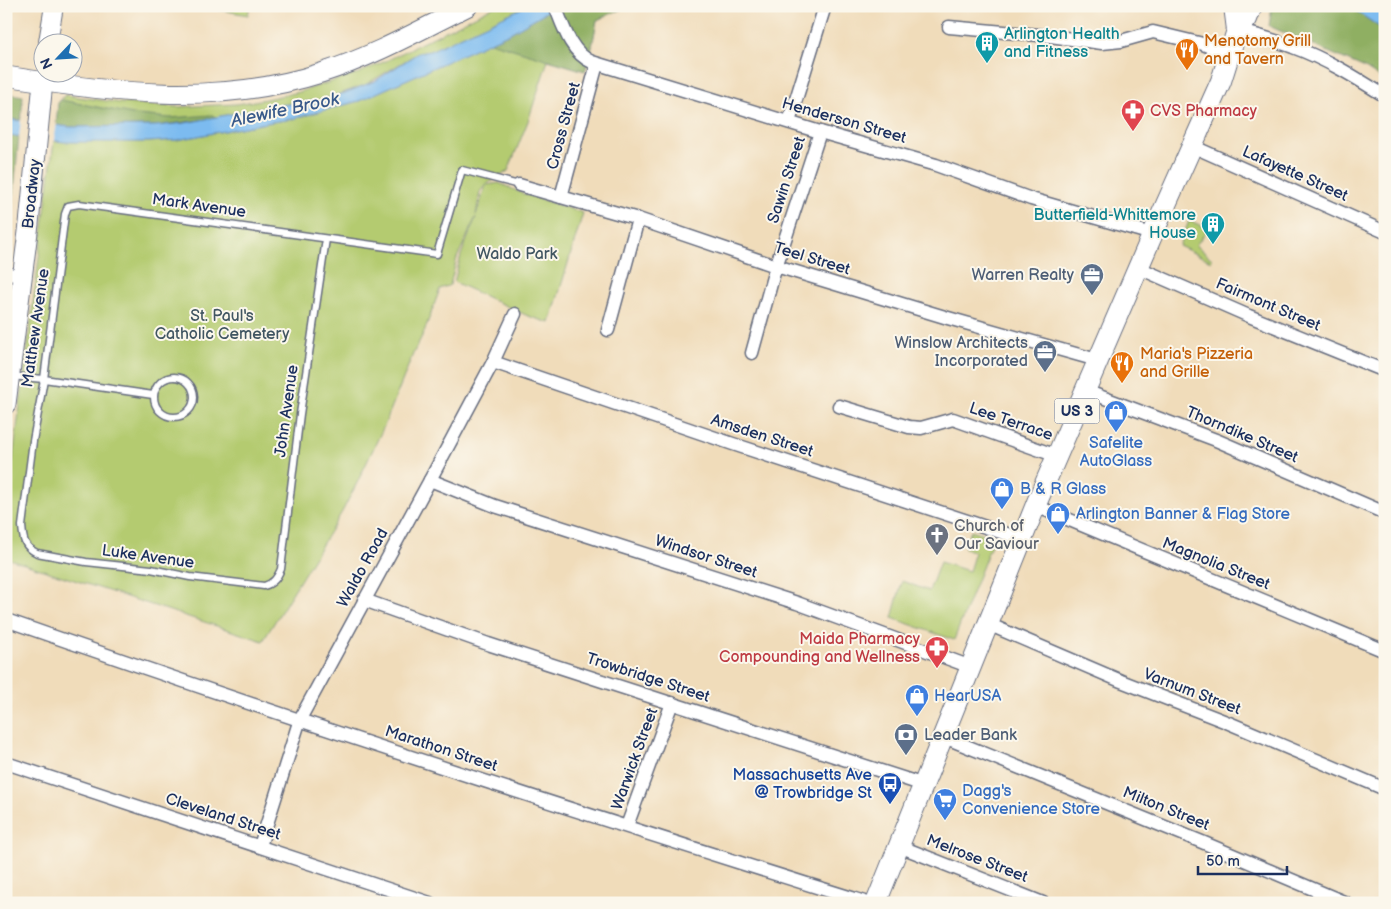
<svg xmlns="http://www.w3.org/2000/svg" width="1391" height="909" viewBox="0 0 1391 909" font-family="'Balsamiq Sans',sans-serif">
<rect width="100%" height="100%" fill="#fbf7ec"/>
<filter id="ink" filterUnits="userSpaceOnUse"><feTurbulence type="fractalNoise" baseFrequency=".02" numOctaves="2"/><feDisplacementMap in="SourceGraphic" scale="10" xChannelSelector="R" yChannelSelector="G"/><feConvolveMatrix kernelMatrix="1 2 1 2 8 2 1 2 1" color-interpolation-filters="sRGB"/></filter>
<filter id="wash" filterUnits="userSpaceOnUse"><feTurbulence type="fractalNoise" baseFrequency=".0096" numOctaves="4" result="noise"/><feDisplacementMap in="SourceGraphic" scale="20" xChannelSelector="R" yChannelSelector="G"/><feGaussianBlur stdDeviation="1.12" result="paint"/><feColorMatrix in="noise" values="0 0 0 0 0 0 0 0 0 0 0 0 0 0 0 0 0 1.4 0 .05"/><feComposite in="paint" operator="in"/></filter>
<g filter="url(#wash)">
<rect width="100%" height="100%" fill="#f0dcba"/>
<!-- green -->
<g fill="#b4cb70" stroke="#687d67">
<polygon points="199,6 250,6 248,15"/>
<polygon points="495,6 526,6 430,51 418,53 365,85 322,100 273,106 185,123 70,127 58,103 65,95 121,103 177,107 237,104 266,99 299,92 359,73 388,60"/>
<polygon points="556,6 628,6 597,20 591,52 585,71 548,60 528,121 508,171 485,185 480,192 476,215 486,185 499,183 524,194 583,213 550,323 528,316 454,282 461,255 476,217 457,258 450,285 440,289 424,332 413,354 385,424 358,481 342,512 263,641 6,558 6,513 54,141 148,142 177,140 266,123 292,119 359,101 510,33"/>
<polygon points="1189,221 1209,228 1196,245 1212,259 1211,261 1179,246"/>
<polygon points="971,530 994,537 954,640 892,618 902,581 929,591 940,562 969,571 975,552 964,548"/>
</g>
<!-- forest -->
<g fill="#8faf62" stroke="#556f60">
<polygon points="556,6 628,6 597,20 591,52 585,71 490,42 510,33"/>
<polygon points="1272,6 1349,6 1385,31 1385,81 1365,68 1269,26"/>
<polygon points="6,93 23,96 21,120 6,119"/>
<polygon points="61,100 138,115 170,118 213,115 215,118 156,126 70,127 56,125 58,103"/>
<polygon points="19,136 13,202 6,201 6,137"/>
</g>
<!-- water -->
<g fill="#7cbbf0" stroke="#4c75a7">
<polygon points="526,6 556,6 510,33 359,101 292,119 266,123 177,140 148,142 64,142 19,136 6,137 6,119 70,127 156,126 185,123 273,106 322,100 345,93 375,81 418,53 430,51"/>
<polygon points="1349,6 1372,6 1385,15 1385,31"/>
</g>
<!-- pier -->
<polygon fill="#f0dcba" points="21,119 57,123 54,142 19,138"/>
</g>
<g filter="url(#ink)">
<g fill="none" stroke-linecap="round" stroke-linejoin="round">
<!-- service casing -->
<g stroke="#666c7e" stroke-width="9">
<g id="service">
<path d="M326 239 300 414 281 569C277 578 274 583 264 586L190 577 151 569 86 562 37 553C24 547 23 539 22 526L33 441 44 379 65 214 68 206 79 204 437 254 462 170 519 185"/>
<polyline points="10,376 44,379 153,395"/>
<circle cx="174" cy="397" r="20"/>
</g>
</g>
<!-- minor casing -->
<g stroke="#666c7e" stroke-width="15">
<g id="minor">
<path d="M555 6C563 26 571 53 592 62L820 132 936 165 1031 199 1152 234"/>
<polyline points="949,27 1050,36 1102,43 1121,41 1153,32 1203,44 1230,55"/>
<path d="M1237 30C1256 35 1275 40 1293 47 1326 59 1355 77 1385 96"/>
<polyline points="789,122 825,6"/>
<polyline points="1192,146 1385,232"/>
<polyline points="519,185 638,219 773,265 948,318 1097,360"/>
<polyline points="561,197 597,64"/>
<polyline points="1139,268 1249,316 1385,371"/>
<polyline points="6,273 22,277"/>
<polyline points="608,330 638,219"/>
<polyline points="752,353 774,273 820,132"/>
<polyline points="493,362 733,444 1022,539"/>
<polyline points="1086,391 1216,440 1385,513"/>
<polyline points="839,406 909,427 921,428 953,419 1057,456"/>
<polyline points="430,480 495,506 797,603 971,667"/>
<polyline points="1036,506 1385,651"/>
<polyline points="364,600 488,644 924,785"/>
<path d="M6 620C292 720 579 813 868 903"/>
<polyline points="988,624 1121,681 1229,723 1385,789"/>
<polyline points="944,737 1202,842 1346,903"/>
<polyline points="6,763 430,903"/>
<polyline points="627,826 672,703"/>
<polyline points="260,846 300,719 430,480 493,362 515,314"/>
<polyline points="899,846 1043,903"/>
</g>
</g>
<!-- secondary casing -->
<g stroke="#666c7e" stroke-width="20">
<polyline id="secondary" points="48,42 54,6"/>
</g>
<!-- primary casing -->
<g stroke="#666c7e" stroke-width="21">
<g id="primary">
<path d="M6 76C111 93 218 106 321 73 372 57 420 30 468 6"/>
<polyline points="6,404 29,224 43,82"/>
</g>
</g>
<!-- trunk casing -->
<g stroke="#666c7e" stroke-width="22">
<g id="trunk">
<polyline points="1237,30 1247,19 1252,6"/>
<polyline points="876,903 1037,502 1151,238 1221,81 1237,30 1234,6"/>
</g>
</g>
<!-- service -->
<use href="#service" stroke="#fff" stroke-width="6"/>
<!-- minor -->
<use href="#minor" stroke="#fff" stroke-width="12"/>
<!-- secondary -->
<use href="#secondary" stroke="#fff" stroke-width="18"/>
<!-- primary -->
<use href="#primary" stroke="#fff" stroke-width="19"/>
<!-- trunk -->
<use href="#trunk" stroke="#fff" stroke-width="20"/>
</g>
</g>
<!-- icons -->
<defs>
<g id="building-pin" transform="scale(1.25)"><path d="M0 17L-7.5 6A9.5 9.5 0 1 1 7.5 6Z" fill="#0f9aa8" stroke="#fbf7ec"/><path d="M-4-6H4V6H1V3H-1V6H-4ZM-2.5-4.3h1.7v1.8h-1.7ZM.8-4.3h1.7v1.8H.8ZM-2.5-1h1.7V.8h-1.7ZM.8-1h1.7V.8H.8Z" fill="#fff"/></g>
<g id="restaurant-pin" transform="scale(1.25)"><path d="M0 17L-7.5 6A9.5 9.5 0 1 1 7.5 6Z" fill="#e8710a" stroke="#fbf7ec"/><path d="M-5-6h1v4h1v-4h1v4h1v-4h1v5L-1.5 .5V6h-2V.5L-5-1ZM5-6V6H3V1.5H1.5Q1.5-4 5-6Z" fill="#fff"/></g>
<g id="pharmacy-pin" transform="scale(1.25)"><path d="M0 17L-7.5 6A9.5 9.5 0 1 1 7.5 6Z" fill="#e0444e" stroke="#fbf7ec"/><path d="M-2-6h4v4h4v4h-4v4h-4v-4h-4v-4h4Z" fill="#fff"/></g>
<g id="office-pin" transform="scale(1.25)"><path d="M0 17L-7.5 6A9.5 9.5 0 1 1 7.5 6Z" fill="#5c6f8a" stroke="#fbf7ec"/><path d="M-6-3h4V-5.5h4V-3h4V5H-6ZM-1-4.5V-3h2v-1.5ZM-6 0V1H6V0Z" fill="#fff"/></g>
<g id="shop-pin" transform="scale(1.25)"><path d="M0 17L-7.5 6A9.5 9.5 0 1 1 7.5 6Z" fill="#3f7fe0" stroke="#fbf7ec"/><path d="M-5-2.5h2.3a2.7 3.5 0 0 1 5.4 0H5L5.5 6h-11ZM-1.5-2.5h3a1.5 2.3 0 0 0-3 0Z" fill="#fff"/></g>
<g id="church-pin" transform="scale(1.25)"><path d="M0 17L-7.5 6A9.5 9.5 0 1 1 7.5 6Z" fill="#6b7280" stroke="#fbf7ec"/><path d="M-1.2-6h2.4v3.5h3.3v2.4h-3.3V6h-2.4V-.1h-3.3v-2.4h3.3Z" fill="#fff"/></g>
<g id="bank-pin" transform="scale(1.25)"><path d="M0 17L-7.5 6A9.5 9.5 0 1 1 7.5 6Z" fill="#5c6f8a" stroke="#fbf7ec"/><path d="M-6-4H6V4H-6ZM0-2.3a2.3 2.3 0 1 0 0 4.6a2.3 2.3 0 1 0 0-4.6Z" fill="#fff"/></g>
<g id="bus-pin" transform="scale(1.25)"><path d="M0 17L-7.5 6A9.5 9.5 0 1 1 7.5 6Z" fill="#1a4fb4" stroke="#fbf7ec"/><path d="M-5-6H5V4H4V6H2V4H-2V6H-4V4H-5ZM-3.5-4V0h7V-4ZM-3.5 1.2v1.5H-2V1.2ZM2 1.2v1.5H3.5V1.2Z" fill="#fff"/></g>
<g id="supermarket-pin" transform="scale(1.25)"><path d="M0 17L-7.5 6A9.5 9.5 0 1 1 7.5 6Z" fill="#3f7fe0" stroke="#fbf7ec"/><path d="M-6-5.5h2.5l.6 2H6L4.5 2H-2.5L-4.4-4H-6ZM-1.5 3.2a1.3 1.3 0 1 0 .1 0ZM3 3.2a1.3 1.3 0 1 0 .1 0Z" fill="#fff"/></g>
</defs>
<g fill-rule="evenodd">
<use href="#building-pin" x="987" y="43"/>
<use href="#restaurant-pin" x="1187" y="50"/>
<use href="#pharmacy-pin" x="1133" y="111"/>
<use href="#building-pin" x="1213" y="224"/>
<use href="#office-pin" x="1092" y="275"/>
<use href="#office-pin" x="1045" y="352"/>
<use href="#restaurant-pin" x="1122" y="363"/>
<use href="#shop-pin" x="1116" y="412"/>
<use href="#shop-pin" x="1002" y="489"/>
<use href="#shop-pin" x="1058" y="514"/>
<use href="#church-pin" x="937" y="535"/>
<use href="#pharmacy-pin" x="937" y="648"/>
<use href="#shop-pin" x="917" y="696"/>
<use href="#bank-pin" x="906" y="735"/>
<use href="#bus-pin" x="890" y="784"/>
<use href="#supermarket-pin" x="945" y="800"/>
</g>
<g text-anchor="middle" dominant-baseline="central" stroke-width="4" stroke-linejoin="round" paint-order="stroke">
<!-- shield labels -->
<rect fill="#fbf7ec" stroke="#5e6b89" stroke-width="1" x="1054.5" y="398.5" width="45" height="25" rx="4"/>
<g font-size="15" font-weight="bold" fill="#1b2f5e">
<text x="1077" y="411">US 3</text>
</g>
<!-- culture labels -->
<g font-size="16" fill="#0d838f" stroke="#fbf7ec" text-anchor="start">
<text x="1004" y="34">Arlington Health<tspan x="1004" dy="18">and Fitness</tspan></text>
<text x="1196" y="215" text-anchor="end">Butterfield-Whittemore<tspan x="1196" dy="18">House</tspan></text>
</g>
<!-- food labels -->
<g font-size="16" fill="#c56008" stroke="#fbf7ec" text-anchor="start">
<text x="1204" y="41">Menotomy Grill<tspan x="1204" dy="18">and Tavern</tspan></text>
<text x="1140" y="354">Maria's Pizzeria<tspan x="1140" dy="18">and Grille</tspan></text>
</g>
<!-- health labels -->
<g font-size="16" fill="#be3a42" stroke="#fbf7ec" text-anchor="start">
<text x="1150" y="111">CVS Pharmacy</text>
<text x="920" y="639" text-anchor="end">Maida Pharmacy<tspan x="920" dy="18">Compounding and Wellness</tspan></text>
</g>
<!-- street labels -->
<g font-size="16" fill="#1b2f5e" stroke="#fbf7ec">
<text transform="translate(844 121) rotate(16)">Henderson Street</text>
<text transform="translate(564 126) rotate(-75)">Cross Street</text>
<text transform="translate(1295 174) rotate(24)">Lafayette Street</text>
<text transform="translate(787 180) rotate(-72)">Sawin Street</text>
<text transform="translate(32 194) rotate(-84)">Broadway</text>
<text transform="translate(199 206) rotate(8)">Mark Avenue</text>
<text transform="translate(812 259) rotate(17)">Teel Street</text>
<text transform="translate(1268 305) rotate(23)">Fairmont Street</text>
<text transform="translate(36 328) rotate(-82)">Matthew Avenue</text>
<text transform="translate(287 411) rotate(-82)">John Avenue</text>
<text transform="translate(1011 422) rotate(19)">Lee Terrace</text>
<text transform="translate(1242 435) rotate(23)">Thorndike Street</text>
<text transform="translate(762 436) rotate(18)">Amsden Street</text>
<text transform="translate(148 557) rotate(8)">Luke Avenue</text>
<text transform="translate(706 557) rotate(18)">Windsor Street</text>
<text transform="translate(1216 564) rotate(22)">Magnolia Street</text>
<text transform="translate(363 568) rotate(-61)">Waldo Road</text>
<text transform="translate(648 678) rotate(18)">Trowbridge Street</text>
<text transform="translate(1192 692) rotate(21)">Varnum Street</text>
<text transform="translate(441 749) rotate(18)">Marathon Street</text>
<text transform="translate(635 759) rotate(-70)">Warwick Street</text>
<text transform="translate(1166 809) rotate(22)">Milton Street</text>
<text transform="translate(223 817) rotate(18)">Cleveland Street</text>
<text transform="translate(977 859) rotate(21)">Melrose Street</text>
</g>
<!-- park labels -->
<g font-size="16" fill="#415662" stroke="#fbf7ec">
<text x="517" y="254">Waldo Park</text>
<text x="222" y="316">St. Paul's<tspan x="222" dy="18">Catholic Cemetery</tspan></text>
</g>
<!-- service labels -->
<g font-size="16" fill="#4e5e75" stroke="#fbf7ec" text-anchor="end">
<text x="1074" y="275">Warren Realty</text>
<text x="1028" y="343">Winslow Architects<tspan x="1028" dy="18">Incorporated</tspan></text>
<text x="924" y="735" text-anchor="start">Leader Bank</text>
</g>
<!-- shop labels -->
<g font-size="16" fill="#366cbe" stroke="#fbf7ec" text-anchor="start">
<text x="1116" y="443" text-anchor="middle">Safelite<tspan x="1116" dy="18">AutoGlass</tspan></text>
<text x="1020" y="489">B &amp; R Glass</text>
<text x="1076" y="514">Arlington Banner &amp; Flag Store</text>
<text x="934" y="696">HearUSA</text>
<text x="962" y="791">Dagg's<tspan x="962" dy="18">Convenience Store</tspan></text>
</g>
<!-- worship labels -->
<g font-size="16" fill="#5b616d" stroke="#fbf7ec" text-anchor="start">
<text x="954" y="526">Church of<tspan x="954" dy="18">Our Saviour</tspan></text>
</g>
<!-- transit labels -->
<g font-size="16" fill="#164399" stroke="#fbf7ec" text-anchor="end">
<text x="872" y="775">Massachusetts Ave<tspan x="872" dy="18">@ Trowbridge St</tspan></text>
</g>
<!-- water labels -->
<g font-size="18" font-style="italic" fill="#38598a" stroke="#fbf7ec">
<text transform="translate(285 110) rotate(-12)">Alewife Brook</text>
</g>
</g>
<!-- margin -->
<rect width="1391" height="909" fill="none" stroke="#fbf7ec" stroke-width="25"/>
<!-- north arrow -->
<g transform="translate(58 58) rotate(245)"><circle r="24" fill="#fbf7ec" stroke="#a1a7b3"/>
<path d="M0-4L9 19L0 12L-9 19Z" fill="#1f6fb2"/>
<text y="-8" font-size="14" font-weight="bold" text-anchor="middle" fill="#1b2f5e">N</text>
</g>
<!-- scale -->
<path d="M1198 866v8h89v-8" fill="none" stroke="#1b2f5e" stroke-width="2.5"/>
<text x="1206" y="866" font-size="15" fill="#1b2f5e" stroke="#fbf7ec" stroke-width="4" paint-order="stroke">50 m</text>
</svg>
